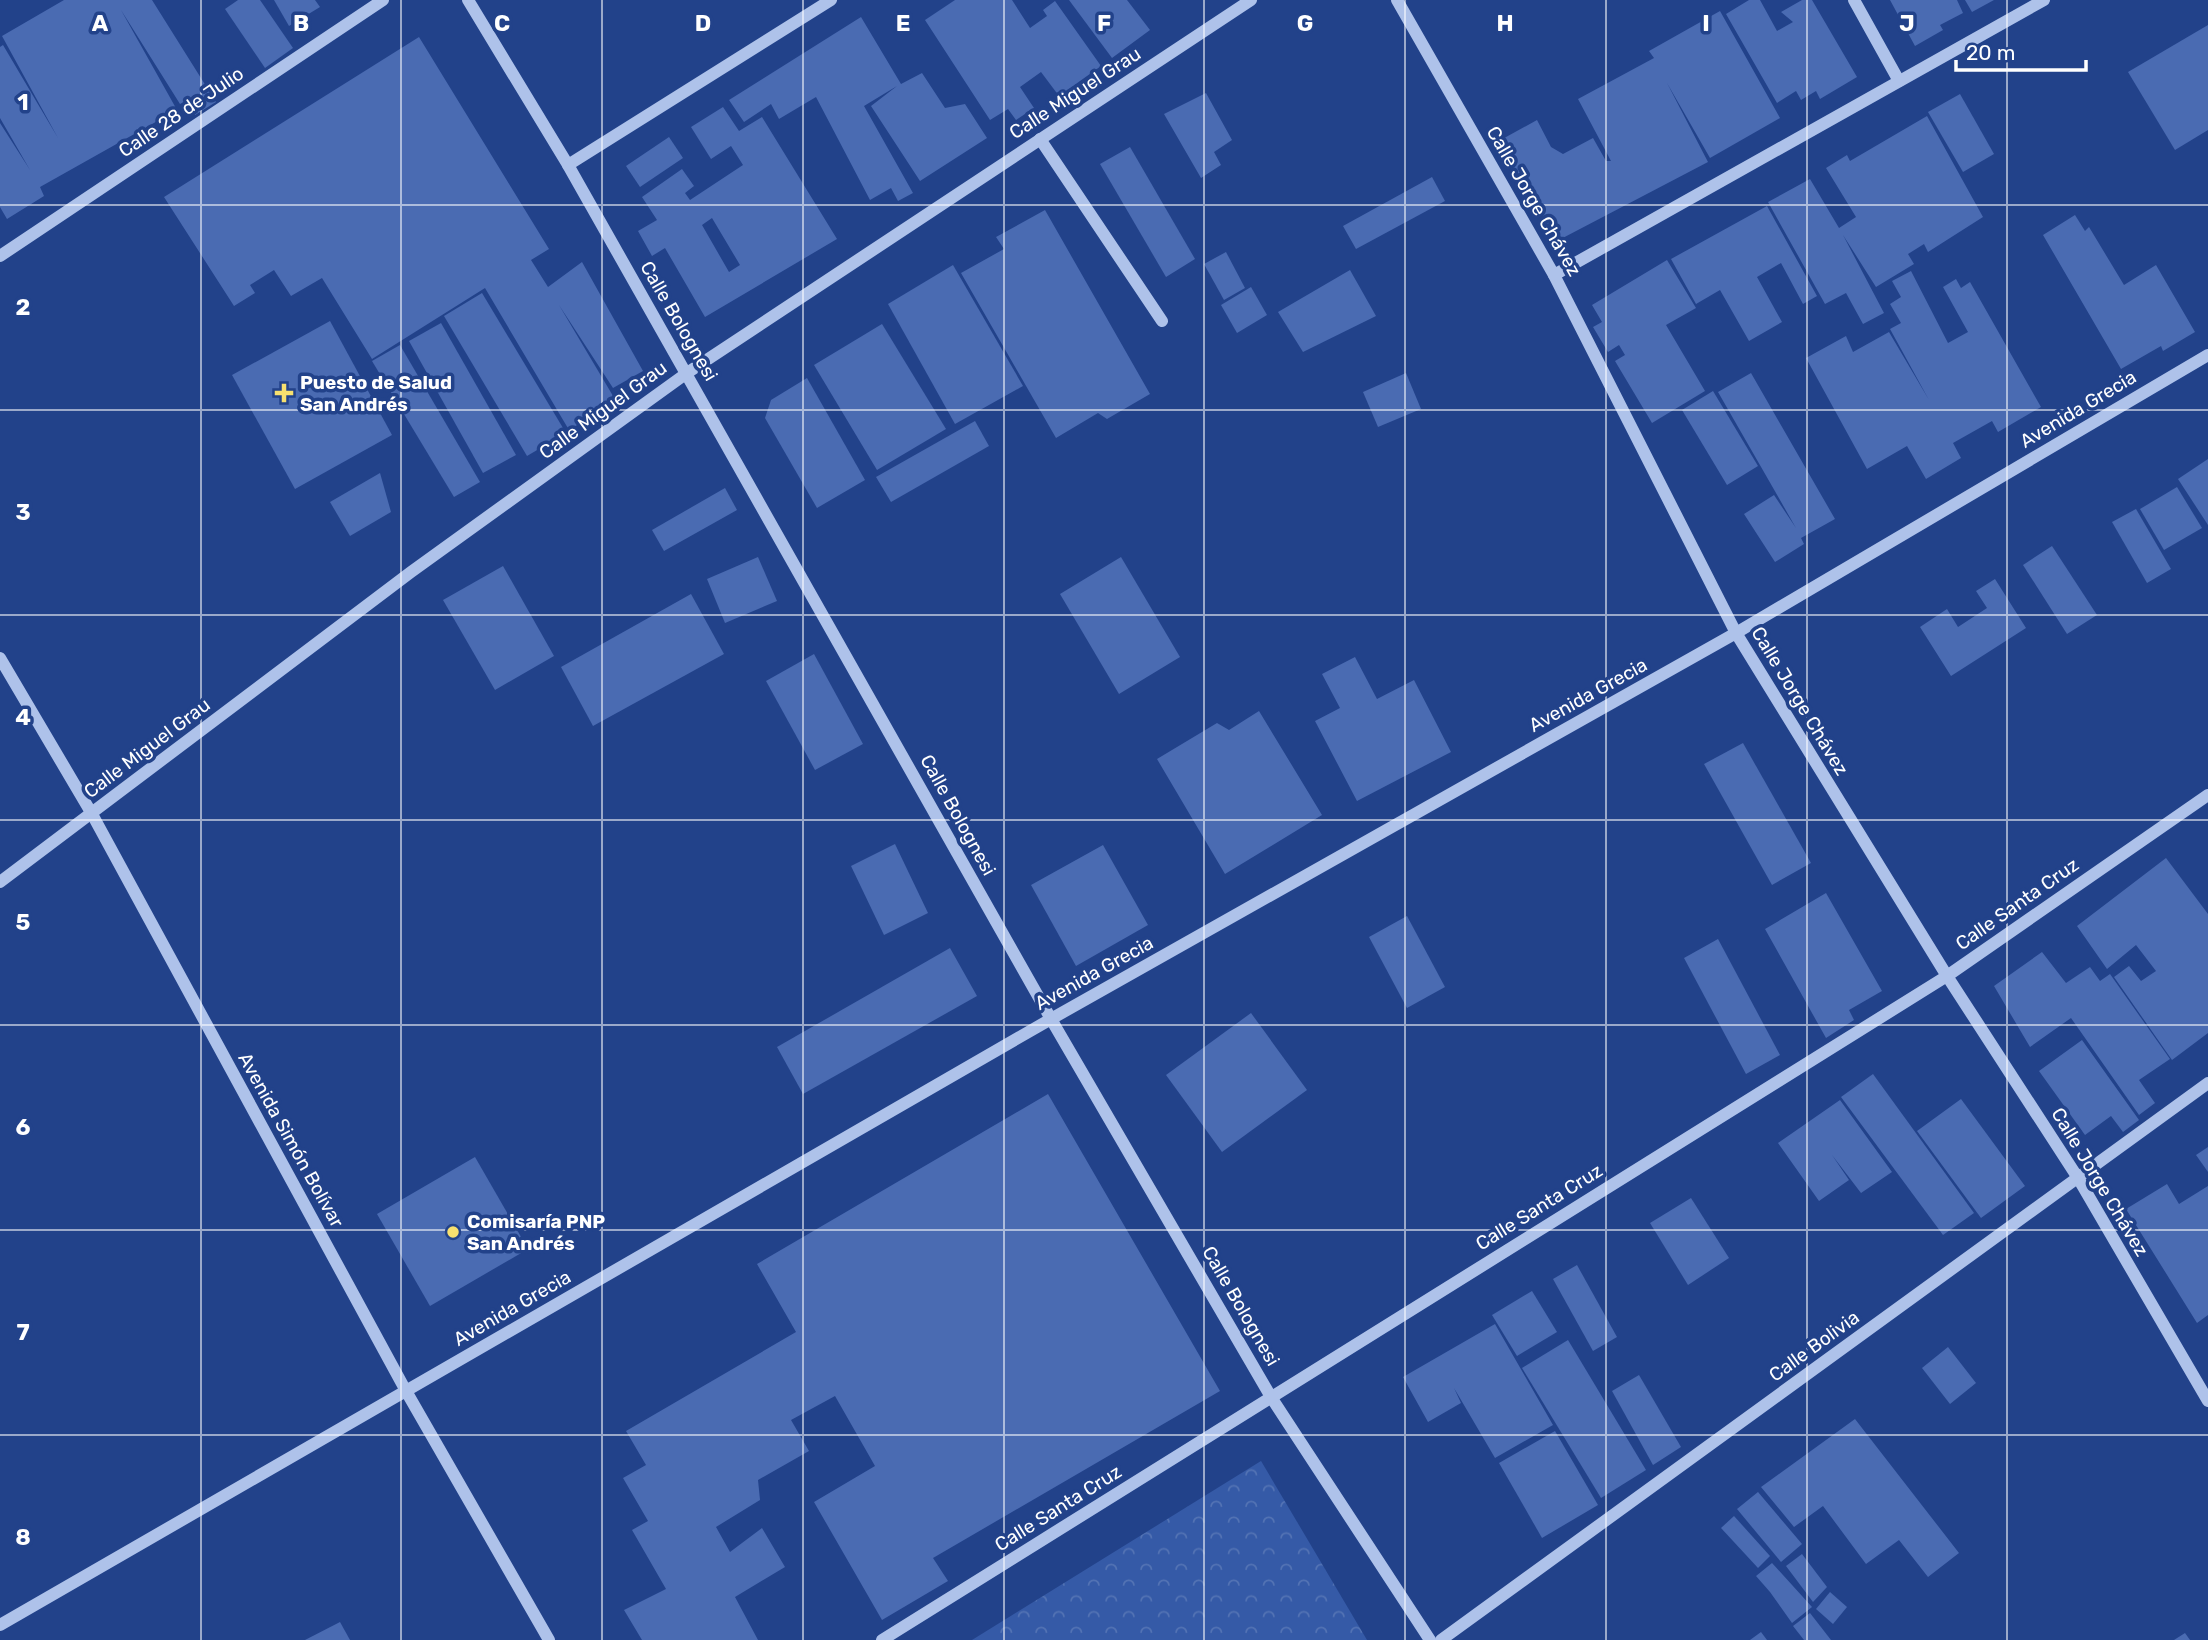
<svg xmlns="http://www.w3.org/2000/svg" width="2208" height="1640" viewBox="0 0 2208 1640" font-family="Rubik,sans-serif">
<defs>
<pattern id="park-crowns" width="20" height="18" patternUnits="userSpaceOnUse" patternTransform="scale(1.75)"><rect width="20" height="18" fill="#355aa7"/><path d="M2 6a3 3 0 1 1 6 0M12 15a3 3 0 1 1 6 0" fill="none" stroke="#5373b4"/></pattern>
</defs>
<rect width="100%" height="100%" fill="#22428a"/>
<!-- park -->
<polygon fill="url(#park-crowns)" points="1261,1461 1367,1640 972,1640"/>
<!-- building -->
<g fill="#4a6bb2" fill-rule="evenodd">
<polygon points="64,0 152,0 216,102 195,115 186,101 180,104 121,10 177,110 40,187 44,196 7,219 0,207 0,123 30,170 0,118 0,47 3,45 58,138 2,36"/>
<polygon points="238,0 260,0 293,48 265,68 225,9"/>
<polygon points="274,0 315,0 320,7 289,26"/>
<polygon points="955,0 1012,0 1030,28 1047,16 1043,10 1055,1 1101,66 1059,96 1041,72 1020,87 1034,108 1016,120 1008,109 990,120 925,20"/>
<polygon points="1069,0 1127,0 1150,30 1112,58"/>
<polygon points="1749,0 1760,0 1777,31 1793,22 1781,12 1802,0 1812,0 1857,77 1820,99 1816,91 1801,100 1796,91 1777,103 1726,14"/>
<polygon points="1890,0 1957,0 1963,13 1940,25 1943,30 1915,46"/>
<polygon points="1965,0 1994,0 1972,12"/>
<polygon points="1720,11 1780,118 1710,158 1667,83 1708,162 1557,241 1522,176 1517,179 1497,142 1537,120 1551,147 1563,154 1593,138 1606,161 1611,161 1578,99 1654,58 1649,51"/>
<polygon points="861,17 901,84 922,73 945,108 965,104 987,138 920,181 871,106 897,86 864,106 913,193 898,201 891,188 870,200 816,97 779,119 771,104 744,122 729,100"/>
<polygon points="2208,25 2208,130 2175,150 2128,72"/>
<polygon points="419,37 549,249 531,260 548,287 582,262 643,371 613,388 559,305 616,401 569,430 485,288 372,359 322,278 291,296 274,270 250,285 255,293 234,306 164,197"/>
<polygon points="1206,93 1232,140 1214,152 1221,165 1201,178 1164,114"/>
<polygon points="1960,94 1994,154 1963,172 1928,112"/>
<path d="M723 107 739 131 762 117 837 239 705 317 665 248 652 256 638 231 657 220 642 197 682 169 694 186 685 193 690 200 743 165 731 146 711 159 691 127ZM712 218 740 265 729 272 702 225Z"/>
<polygon points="1927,116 1983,217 1928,252 1924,244 1908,254 1914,264 1876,287 1843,235 1884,313 1863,324 1846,293 1825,304 1768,202 1810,179 1839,228 1856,217 1826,168 1847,155 1850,161"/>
<polygon points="669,137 683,158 640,187 626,166"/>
<polygon points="1130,147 1195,259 1166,277 1100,164"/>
<polygon points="1432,177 1445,201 1356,249 1343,226"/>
<polygon points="1767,206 1817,296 1803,304 1781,263 1757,277 1782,322 1749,341 1720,290 1696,304 1671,259"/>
<polygon points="1045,210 1150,394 1107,419 1098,413 1056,438 961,273 1004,249 996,237"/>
<polygon points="2075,215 2085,231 2089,227 2124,285 2156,265 2195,332 2163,351 2161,346 2121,369 2043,235"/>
<polygon points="1226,252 1245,288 1224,300 1204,264"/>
<polygon points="1667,260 1696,308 1666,325 1705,391 1652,423 1615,361 1625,355 1619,345 1608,352 1593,327 1602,322 1592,305"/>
<polygon points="953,265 1023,386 955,424 888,304"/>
<polygon points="1350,270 1376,316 1303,352 1278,312"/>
<polygon points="1911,271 1948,343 1968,332 1943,287 1956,279 1961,288 1970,282 2041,407 1998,432 1992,421 1953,443 1961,458 1926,479 1907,446 1867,469 1806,358 1846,336 1853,352 1889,332 1929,400 1890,329 1901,323 1890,304 1901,297 1892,281"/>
<polygon points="1251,287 1267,315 1237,333 1221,305"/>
<polygon points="482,293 566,433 527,456 444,316"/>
<polygon points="330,321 392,435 295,489 232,375"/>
<polygon points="441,323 516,455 483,473 409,341"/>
<polygon points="882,324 946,429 877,470 814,365"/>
<polygon points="400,345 480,482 454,497 372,361"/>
<polygon points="1406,373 1421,409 1378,427 1363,392"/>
<polygon points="1751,373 1835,519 1801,538 1804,544 1775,562 1744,514 1774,495 1796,528 1718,392"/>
<polygon points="807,378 865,480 817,508 765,418 771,400"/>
<polygon points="1713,391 1758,466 1727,485 1682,410"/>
<polygon points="975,421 989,446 891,502 876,477"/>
<polygon points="2208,459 2208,525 2178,479"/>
<polygon points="380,473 391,512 350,536 330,502"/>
<polygon points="2177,487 2202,528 2164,550 2140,509"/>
<polygon points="725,488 737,510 664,551 652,530"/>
<polygon points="2136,509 2171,569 2147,583 2112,522"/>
<polygon points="2052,546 2097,615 2067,634 2023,565"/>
<polygon points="758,557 777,601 725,623 707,579"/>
<polygon points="1121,557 1180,657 1119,694 1060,594"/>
<polygon points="503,566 554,656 495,690 443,600"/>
<polygon points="1995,579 2026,628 1951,676 1920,627 1947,609 1958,627 1987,608 1976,591"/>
<polygon points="691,594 724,654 593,726 561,667"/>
<polygon points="814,654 863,744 815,770 766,681"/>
<polygon points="1355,657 1377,699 1414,680 1451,752 1357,801 1315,721 1340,708 1322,674"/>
<polygon points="1259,711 1322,815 1225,874 1157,759 1217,723 1229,730"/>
<polygon points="1743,743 1811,863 1772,885 1704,764"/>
<polygon points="895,844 928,913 884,935 851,866"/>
<polygon points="1103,845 1148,925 1076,966 1031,885"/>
<polygon points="2166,858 2208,914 2208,1033 2172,1060 2114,977 2129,966 2141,981 2156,971 2136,945 2107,969 2077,926"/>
<polygon points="1826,893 1882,991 1849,1010 1854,1020 1826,1038 1765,929"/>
<polygon points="1407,916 1445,987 1407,1008 1369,937"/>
<polygon points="1718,939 1780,1055 1746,1074 1684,958"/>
<polygon points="950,948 977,996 803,1094 777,1047"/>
<polygon points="2042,952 2066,983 2090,967 2100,981 2110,974 2170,1059 2139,1080 2155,1103 2139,1115 2071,1018 2030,1047 1994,986"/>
<polygon points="1251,1013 1307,1090 1222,1152 1166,1075"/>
<polygon points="2082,1040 2139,1120 2123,1132 2111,1116 2085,1135 2039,1071"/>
<polygon points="1873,1074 1974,1213 1943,1235 1841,1097"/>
<polygon points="1048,1094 1220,1391 933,1558 948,1581 882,1620 814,1502 875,1466 835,1396 791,1420 809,1451 758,1480 760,1500 716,1527 730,1552 762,1528 785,1567 735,1597 758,1640 642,1640 624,1610 666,1589 632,1530 648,1521 623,1478 646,1465 626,1431 796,1332 757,1264"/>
<polygon points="1961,1099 2025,1186 1981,1218 1917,1131"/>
<polygon points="1840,1100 1892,1172 1861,1193 1832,1155 1849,1180 1819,1201 1778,1143"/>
<polygon points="2208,1147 2208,1172 2196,1155"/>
<polygon points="475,1157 528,1249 430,1306 377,1214"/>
<polygon points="2167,1184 2179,1204 2208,1186 2208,1315 2197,1323 2126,1209"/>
<polygon points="1691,1198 1729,1258 1688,1285 1650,1223"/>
<polygon points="1577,1265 1617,1337 1593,1351 1553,1279"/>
<polygon points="1532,1291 1557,1332 1517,1356 1492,1315"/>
<polygon points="1495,1324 1553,1425 1495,1458 1454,1388 1461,1403 1428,1422 1403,1377"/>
<polygon points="1568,1340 1646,1470 1601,1498 1522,1368"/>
<polygon points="1948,1347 1976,1383 1950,1404 1922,1368"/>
<polygon points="1639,1375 1681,1447 1653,1465 1612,1391"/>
<polygon points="1855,1419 1959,1553 1928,1577 1899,1540 1866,1564 1823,1506 1794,1527 1761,1487"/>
<polygon points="1555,1431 1598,1505 1542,1538 1499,1463"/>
<polygon points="1758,1492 1802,1544 1781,1562 1737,1509"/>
<polygon points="1734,1516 1770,1556 1758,1568 1721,1528"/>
<polygon points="1802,1554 1827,1587 1813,1602 1786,1566"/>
<polygon points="1772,1563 1812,1607 1792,1623 1770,1592 1756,1576"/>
<polygon points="1830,1592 1847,1607 1833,1624 1816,1609"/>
<polygon points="1810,1613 1831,1640 1804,1640 1793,1626"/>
<polygon points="340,1622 350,1640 305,1640"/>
<polygon points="1761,1632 1767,1640 1750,1640"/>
<polygon points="2185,1633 2190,1640 2174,1640"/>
</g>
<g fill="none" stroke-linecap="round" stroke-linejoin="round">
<!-- minor -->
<g stroke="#aec2ea" stroke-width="12">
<polyline points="468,0 568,165 1051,1019 1271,1397 1430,1640"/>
<polyline points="1397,0 1554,275 1736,633 1947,976 2078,1178 2208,1401"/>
<polyline points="1854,0 1899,81"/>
<polyline points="1040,139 1162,321"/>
<polyline points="568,165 831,0"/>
<polyline points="0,256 383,0"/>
<polyline points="1554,275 2044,0"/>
<polyline points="0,658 92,814 406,1391 549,1640"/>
<polyline points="0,882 411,572 687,373 1251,0"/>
<polyline points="0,1625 1051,1019 1736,633 2208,355"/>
<polyline points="882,1640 1947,976 2208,795"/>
<polyline points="1441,1640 2208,1083"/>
</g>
</g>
<!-- grid -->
<path fill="none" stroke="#fff" stroke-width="2" stroke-opacity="0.55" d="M201 0V1640M401 0V1640M602 0V1640M803 0V1640M1004 0V1640M1204 0V1640M1405 0V1640M1606 0V1640M1807 0V1640M2007 0V1640M0 205H2208M0 410H2208M0 615H2208M0 820H2208M0 1025H2208M0 1230H2208M0 1435H2208"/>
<!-- markers -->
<g fill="#f7e06f" stroke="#22428a" stroke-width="2.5">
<path d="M280.5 382.5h7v7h7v7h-7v7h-7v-7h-7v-7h7z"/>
<circle cx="453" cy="1232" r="7"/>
</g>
<g text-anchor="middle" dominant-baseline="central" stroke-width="7" stroke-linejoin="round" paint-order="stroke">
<!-- street labels -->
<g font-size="19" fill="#fff" stroke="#22428a">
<text transform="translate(1075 93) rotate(-33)">Calle Miguel Grau</text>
<text transform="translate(181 112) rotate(-34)">Calle 28 de Julio</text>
<text transform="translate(1534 201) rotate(60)">Calle Jorge Chávez</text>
<text transform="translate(679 321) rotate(60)">Calle Bolognesi</text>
<text transform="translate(2078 409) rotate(-31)">Avenida Grecia</text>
<text transform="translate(603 410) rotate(-36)">Calle Miguel Grau</text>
<text transform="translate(1588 695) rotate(-29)">Avenida Grecia</text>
<text transform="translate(1800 701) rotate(59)">Calle Jorge Chávez</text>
<text transform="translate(147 748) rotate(-37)">Calle Miguel Grau</text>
<text transform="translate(958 815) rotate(61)">Calle Bolognesi</text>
<text transform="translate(2017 904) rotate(-35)">Calle Santa Cruz</text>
<text transform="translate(1094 973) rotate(-29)">Avenida Grecia</text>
<text transform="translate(291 1140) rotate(61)">Avenida Simón Bolívar</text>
<text transform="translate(2100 1182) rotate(59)">Calle Jorge Chávez</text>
<text transform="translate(1539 1207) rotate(-32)">Calle Santa Cruz</text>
<text transform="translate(1241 1306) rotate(60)">Calle Bolognesi</text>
<text transform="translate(512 1308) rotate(-30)">Avenida Grecia</text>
<text transform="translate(1814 1346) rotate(-36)">Calle Bolivia</text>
<text transform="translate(1058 1508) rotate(-32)">Calle Santa Cruz</text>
</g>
<!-- poi labels -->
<g font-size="19" font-weight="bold" fill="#fff" stroke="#22428a" text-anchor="start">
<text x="300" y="382">Puesto de Salud<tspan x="300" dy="22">San Andrés</tspan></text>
<text x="467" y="1221">Comisaría PNP<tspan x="467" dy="22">San Andrés</tspan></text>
</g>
</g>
<g font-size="23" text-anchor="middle" font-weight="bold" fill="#fff" stroke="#22428a" stroke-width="7" stroke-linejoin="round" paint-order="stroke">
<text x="100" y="31">A</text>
<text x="301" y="31">B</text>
<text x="502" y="31">C</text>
<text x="703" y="31">D</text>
<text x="903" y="31">E</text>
<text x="1104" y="31">F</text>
<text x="1305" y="31">G</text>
<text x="1505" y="31">H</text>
<text x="1706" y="31">I</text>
<text x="1907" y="31">J</text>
<text x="23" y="110">1</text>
<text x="23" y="315">2</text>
<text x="23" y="520">3</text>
<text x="23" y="725">4</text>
<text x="23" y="930">5</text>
<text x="23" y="1135">6</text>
<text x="23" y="1340">7</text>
<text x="23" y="1545">8</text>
</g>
<!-- scale -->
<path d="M1956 60v10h130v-10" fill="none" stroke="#ffffff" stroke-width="3.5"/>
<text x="1966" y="60" font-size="21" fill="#ffffff" stroke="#22428a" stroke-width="5" paint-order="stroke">20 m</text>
</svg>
